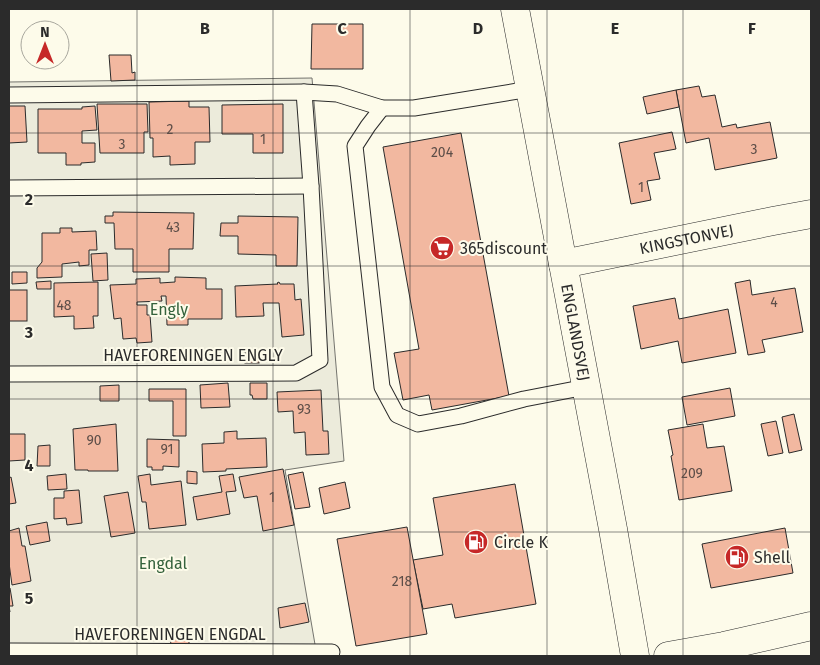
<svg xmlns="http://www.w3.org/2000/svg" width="820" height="665" viewBox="0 0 820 665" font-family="'Fira Sans',sans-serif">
<rect width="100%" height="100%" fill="#fdfbea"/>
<!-- green -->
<polygon fill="#ecebdb" stroke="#74746e" points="312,78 344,461 285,470 317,656 9,656 9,82"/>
<!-- building -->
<g fill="#f2b8a0" stroke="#2b2b2b">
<polygon points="312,24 363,24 363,69 311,69"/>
<polygon points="109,55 131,55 132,73 135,72 135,80 111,81"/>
<polygon points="699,86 702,97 715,95 722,127 736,124 737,128 770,122 777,158 715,170 709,138 686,143 676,90"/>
<polygon points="676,90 679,107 647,114 643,97"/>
<polygon points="189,101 189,107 209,107 210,142 195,142 195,164 170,165 170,156 153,157 153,138 150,138 149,102"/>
<polygon points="97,104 147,104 148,132 144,132 144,153 100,153"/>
<polygon points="283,104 283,153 253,153 253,134 222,134 222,105"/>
<polygon points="9,106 25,106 27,142 9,143"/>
<polygon points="95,106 97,130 82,131 82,143 95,143 95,162 81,163 81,165 66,165 66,153 38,153 38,109 82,109 82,107"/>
<polygon points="672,132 676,149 654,153 660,179 647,181 651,200 631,204 619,143"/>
<polygon points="461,133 509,396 432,410 429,395 403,400 394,353 419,349 383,147"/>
<polygon points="113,212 194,213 193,249 169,249 169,272 133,272 133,249 115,249 114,223 105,223 105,216 113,216"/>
<polygon points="238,216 298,217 297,266 276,266 276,255 238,254 238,236 220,236 221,223 238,223"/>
<polygon points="60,228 72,228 72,232 96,231 97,250 89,250 89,265 79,266 79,262 62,264 62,277 37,278 37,268 42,262 42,233 60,233"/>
<polygon points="107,253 108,280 93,281 91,254"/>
<polygon points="12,272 27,272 27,283 12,284"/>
<polygon points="175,277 206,278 206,289 222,289 222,319 188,319 188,325 167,325 166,296 161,296 162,301 137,302 137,305 147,305 147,315 150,315 152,342 137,343 136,338 123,339 121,318 114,319 110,285 136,284 136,279 160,278 160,283 175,282"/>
<polygon points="750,280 752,295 795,288 803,332 762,340 765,352 748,355 735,283"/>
<polygon points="51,281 51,289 37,289 36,282"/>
<polygon points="98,282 98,316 93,316 94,328 74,329 74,316 54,317 54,283"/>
<polygon points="279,282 280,284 294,284 295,300 301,299 304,335 282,337 279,303 263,303 264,316 236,317 235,286 278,284 277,283"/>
<rect x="9" y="290" width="18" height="31"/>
<polygon points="675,298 679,319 728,309 736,353 682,363 678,341 641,349 633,306"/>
<rect x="245" y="353" width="14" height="10"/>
<polygon points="228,383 230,407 201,408 200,385"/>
<polygon points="250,383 267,383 267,399 253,399 252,395 250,395"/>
<polygon points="119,385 119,401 100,401 100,386"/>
<polygon points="730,388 735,416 687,425 682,397"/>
<polygon points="149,389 186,389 186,436 173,436 173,401 149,401"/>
<polygon points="321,390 323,431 328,431 329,454 306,455 305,432 294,433 293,411 278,412 277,392"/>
<polygon points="794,414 802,450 789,453 782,417"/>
<polygon points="776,421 783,453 768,456 761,424"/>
<polygon points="116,424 118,471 88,471 88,470 75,470 73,429"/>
<polygon points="703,424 707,448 724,446 732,491 679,500 671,456 673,455 668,430"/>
<polygon points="237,431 237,439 266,438 267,467 226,469 226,471 203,472 202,444 224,443 224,432"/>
<polygon points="9,434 25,434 25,460 9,461"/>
<polygon points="147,439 179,440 179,467 163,466 163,470 152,470 152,467 147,467"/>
<polygon points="50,445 50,466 37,466 38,446"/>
<polygon points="283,469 294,525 263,531 257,496 244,498 239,477"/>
<polygon points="187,471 197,472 197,484 187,483"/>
<polygon points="303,472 310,507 295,509 288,475"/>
<polygon points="66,474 67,489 48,490 47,476"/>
<polygon points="150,474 151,485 181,481 186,525 149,529 146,502 142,502 138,476"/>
<polygon points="233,474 236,491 226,492 230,514 197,520 193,497 222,492 219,476"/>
<polygon points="11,477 16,503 9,504 9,478"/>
<polygon points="345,482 350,508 324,514 319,488"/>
<polygon points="515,484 536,604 455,618 452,604 423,609 413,560 443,555 433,498"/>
<polygon points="79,490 82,523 67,525 66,518 54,519 54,498 64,498 64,491"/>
<polygon points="128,492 135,533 111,537 104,496"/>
<polygon points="47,522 50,541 30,545 26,526"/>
<polygon points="407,527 427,634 356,646 337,539"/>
<polygon points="19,528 22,546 25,546 31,581 12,585 9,563 9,531"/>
<polygon points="785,528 793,573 711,588 702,544"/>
<polygon points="10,588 13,606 9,606 10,612 9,612 9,589"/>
<polygon points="305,603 309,622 280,628 278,608"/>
<polygon points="189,632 189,645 171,646 170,633"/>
</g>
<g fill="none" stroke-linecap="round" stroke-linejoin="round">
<!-- lane casing -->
<g stroke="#2b2b2b" stroke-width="17">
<g id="lane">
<polyline points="9,95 304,92 337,94 382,108 414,108 530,89"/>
<polyline points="382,108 368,126 355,146 382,387 397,415 418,424 461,416 524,399 586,387"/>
<polyline points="9,188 311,186"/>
<polyline points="9,374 296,373 320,360 311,186 304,92"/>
<polyline points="9,651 332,652"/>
</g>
</g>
<!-- street casing -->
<g stroke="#2b2b2b" stroke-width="29">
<g id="street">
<path id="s1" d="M563 264 773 221 811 214"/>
<polyline points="668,656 724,646 811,626"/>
</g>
</g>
<!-- secondary casing -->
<g stroke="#2b2b2b" stroke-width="29">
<g id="secondary">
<path id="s2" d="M515 9 613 529 635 656"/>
</g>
</g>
<!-- lane -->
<use href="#lane" stroke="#fdfbea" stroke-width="15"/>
<!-- street -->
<use href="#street" stroke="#fdfbea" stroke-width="28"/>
<!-- secondary -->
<use href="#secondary" stroke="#fdfbea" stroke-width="28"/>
</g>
<!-- grid -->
<path fill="none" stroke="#2b2b2b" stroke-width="1" stroke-opacity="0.55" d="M137 9V656M273 9V656M410 9V656M547 9V656M683 9V656M9 133H811M9 266H811M9 399H811M9 532H811"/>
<!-- icons -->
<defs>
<g id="supermarket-disc" transform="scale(1.25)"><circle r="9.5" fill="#c62828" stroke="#fdfbea"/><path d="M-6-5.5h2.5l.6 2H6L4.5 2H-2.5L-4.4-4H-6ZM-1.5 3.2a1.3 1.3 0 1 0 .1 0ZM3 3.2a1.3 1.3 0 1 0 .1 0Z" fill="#fff"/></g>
<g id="fuel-disc" transform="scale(1.25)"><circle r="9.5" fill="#c62828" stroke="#fdfbea"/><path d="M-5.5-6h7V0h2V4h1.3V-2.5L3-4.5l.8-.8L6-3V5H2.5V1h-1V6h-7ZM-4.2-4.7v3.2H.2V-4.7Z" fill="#fff"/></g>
</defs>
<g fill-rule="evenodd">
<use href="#supermarket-disc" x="442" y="248"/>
<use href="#fuel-disc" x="476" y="542"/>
<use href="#fuel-disc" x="737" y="557"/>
</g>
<g text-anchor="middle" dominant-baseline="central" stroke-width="4" stroke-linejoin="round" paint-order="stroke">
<!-- number labels -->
<g font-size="14" fill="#5d4e48">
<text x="170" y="129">2</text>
<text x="263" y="139">1</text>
<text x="122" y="144">3</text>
<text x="754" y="149">3</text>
<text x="442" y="152">204</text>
<text x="641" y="187">1</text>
<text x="173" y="227">43</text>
<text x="774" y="302">4</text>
<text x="64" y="305">48</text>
<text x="304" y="409">93</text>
<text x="94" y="440">90</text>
<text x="167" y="449">91</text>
<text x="692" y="473">209</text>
<text x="272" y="497">1</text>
<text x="402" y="581">218</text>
</g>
<!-- street labels -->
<g font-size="16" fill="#2b2b2b" stroke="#fdfbea">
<text stroke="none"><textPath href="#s1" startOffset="126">KINGSTONVEJ</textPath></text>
<text stroke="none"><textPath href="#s2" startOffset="329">ENGLANDSVEJ</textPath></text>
<text x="193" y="355">HAVEFORENINGEN ENGLY</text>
<text x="170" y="634">HAVEFORENINGEN ENGDAL</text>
</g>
<!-- poi labels -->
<g font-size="16" fill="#2b2b2b" stroke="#fdfbea" text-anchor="start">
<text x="460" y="248">365discount</text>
<text x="494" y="542">Circle K</text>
<text x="754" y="557">Shell</text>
</g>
<!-- park labels -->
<g font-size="16" fill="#34623c" stroke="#fdfbea">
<text x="169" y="309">Engly</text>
<text x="163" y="563">Engdal</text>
</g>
</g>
<g font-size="16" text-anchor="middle" font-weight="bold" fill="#2b2b2b" stroke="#fdfbea" stroke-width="4" stroke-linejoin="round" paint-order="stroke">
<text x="205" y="34">B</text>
<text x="342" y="34">C</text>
<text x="478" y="34">D</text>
<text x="615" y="34">E</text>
<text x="752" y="34">F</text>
<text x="29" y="205">2</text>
<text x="29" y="338">3</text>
<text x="29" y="471">4</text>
<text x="29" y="604">5</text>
</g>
<!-- border -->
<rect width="820" height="665" fill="none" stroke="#2b2b2b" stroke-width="20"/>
<!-- north arrow -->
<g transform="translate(45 45)"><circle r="24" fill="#fdfbea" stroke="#a9a89e"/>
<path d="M0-4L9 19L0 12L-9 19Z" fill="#c62828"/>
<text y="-8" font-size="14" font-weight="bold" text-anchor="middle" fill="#2b2b2b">N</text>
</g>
</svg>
